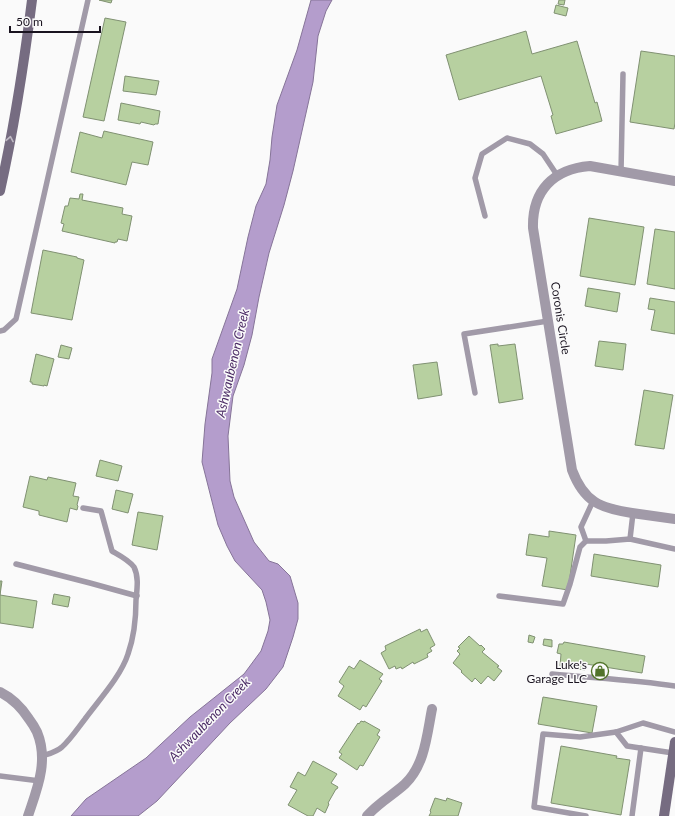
<svg xmlns="http://www.w3.org/2000/svg" width="675" height="816" viewBox="0 0 675 816" font-family="Lato,sans-serif">
<rect width="100%" height="100%" fill="#fafafa"/>
<!-- water -->
<polygon fill="#b49dcc" stroke="#867498" points="311,0 332,0 326,11 318,36 313,82 293,171 284,205 269,253 259,297 252,335 244,365 233,396 228,436 230,481 234,497 254,542 269,561 278,564 290,576 298,603 298,619 293,637 283,667 266,689 230,723 157,801 138,816 71,816 86,799 146,758 190,717 244,674 261,651 268,631 270,620 266,602 262,590 235,561 227,546 218,525 202,462 205,424 212,373 212,359 237,289 248,237 256,206 266,184 270,160 272,137 277,105 297,50"/>
<!-- building -->
<g fill="#b7d0a0" stroke="#809172">
<polygon points="99,0 112,0 111,3"/>
<polygon points="559,0 565,0 564,5 558,4"/>
<polygon points="556,5 568,8 566,16 554,13"/>
<polygon points="105,18 126,22 104,121 83,117"/>
<polygon points="526,31 532,54 577,41 595,103 597,102 602,121 556,134 551,116 553,115 541,76 459,100 446,55"/>
<polygon points="641,51 675,56 675,123 674,129 630,122"/>
<polygon points="125,76 159,81 156,95 123,91"/>
<polygon points="121,103 160,111 158,124 155,124 154,125 141,122 140,124 118,120"/>
<polygon points="104,131 153,142 148,165 132,162 126,185 71,172 80,132 102,138"/>
<polygon points="80,194 83,194 82,200 123,208 122,214 132,216 127,241 118,239 117,242 115,242 115,243 62,231 64,224 61,223 65,206 68,206 70,198 79,199"/>
<polygon points="589,218 644,227 635,285 580,276"/>
<polygon points="655,229 675,232 675,289 647,284"/>
<polygon points="43,250 77,257 77,258 84,260 72,320 31,313"/>
<polygon points="588,288 620,293 617,312 585,306"/>
<polygon points="650,298 675,302 675,334 651,330 655,310 648,309"/>
<polygon points="599,341 626,344 623,370 595,366"/>
<polygon points="498,344 498,346 515,344 523,399 499,403 490,345"/>
<polygon points="61,345 72,348 69,359 58,357"/>
<polygon points="36,354 54,359 47,386 44,385 44,386 32,384 32,382 30,382"/>
<polygon points="437,362 442,395 418,399 413,365"/>
<polygon points="644,390 673,395 664,449 635,445"/>
<polygon points="100,460 122,466 118,481 96,476"/>
<polygon points="30,476 47,480 48,477 76,483 73,496 79,497 77,505 78,506 77,510 70,508 67,522 39,515 39,511 23,507"/>
<polygon points="116,490 133,494 128,513 112,509"/>
<polygon points="138,512 163,516 157,550 132,545"/>
<polygon points="549,531 576,535 568,590 542,586 547,558 526,555 529,534 549,537"/>
<polygon points="594,554 661,565 658,587 591,576"/>
<polygon points="0,581 2,581 0,595"/>
<polygon points="54,594 70,597 68,607 52,604"/>
<polygon points="0,595 37,601 33,628 0,623"/>
<polygon points="420,629 421,632 427,629 435,645 430,648 432,651 427,654 428,657 414,664 413,662 402,669 401,667 396,669 395,666 389,669 381,653 386,650 385,646"/>
<polygon points="529,635 535,637 533,643 528,642"/>
<polygon points="469,636 480,646 481,645 485,649 482,652 499,666 497,667 502,671 494,681 488,676 481,684 475,678 472,682 461,672 462,671 453,663 460,654 457,651 460,648 458,647"/>
<polygon points="544,639 552,640 552,647 543,645"/>
<polygon points="564,642 645,656 642,673 586,664 585,670 560,666 561,654 557,653 559,644 563,644"/>
<polygon points="360,660 383,674 379,679 382,681 366,707 363,705 360,710 338,696 344,686 339,682 349,666 354,669"/>
<polygon points="543,697 597,706 592,733 538,724"/>
<polygon points="361,721 364,722 364,721 380,730 377,735 380,737 363,766 360,765 357,770 339,758 342,754 339,752 358,723 359,724"/>
<polygon points="561,746 617,756 616,758 630,760 621,815 551,803"/>
<polygon points="313,761 337,774 331,783 338,787 337,789 336,789 328,803 329,804 325,813 317,808 313,816 308,816 288,805 297,790 290,787 298,772 305,776"/>
<polygon points="435,798 446,801 447,798 462,803 458,816 429,816 431,812 430,811"/>
</g>
<g fill="none" stroke-linecap="round" stroke-linejoin="round">
<!-- lane -->
<g stroke="#a19aa8" stroke-width="5.5">
<polyline points="621,172 623,74"/>
<polyline points="485,216 475,178 482,154 507,138 530,144 543,154 557,175"/>
<polyline points="0,331 4,330 16,319 88,0"/>
<polyline points="475,393 464,334 548,321"/>
<polyline points="630,539 633,513"/>
<polyline points="586,541 581,527 593,501"/>
<polyline points="16,564 90,583 137,596"/>
<polyline points="499,596 563,604 570,584 580,547 586,541 606,541 630,539 675,549"/>
<path d="M552 674C593 678 634 680 675 686"/>
<polyline points="673,753 627,746 616,732 643,723 675,732"/>
<path d="M42 756C48 754 57 752 62 747 70 740 78 728 85 719 99 700 121 676 128 654 134 637 136 617 136 600 137 589 139 577 134 567 129 560 119 555 112 551L101 511 83 508"/>
<polyline points="0,776 40,781"/>
<polyline points="586,816 534,807 543,734 580,737 616,732"/>
<polyline points="632,816 641,748"/>
</g>
<!-- street -->
<g stroke="#a19aa8" stroke-width="10">
<path d="M675 181 590 166C553 169 532 191 533 228L572 470C584 502 600 508 632 513 647 515 661 517 675 519"/>
<path d="M0 692C12 698 22 708 29 719 32 723 35 728 37 732 49 761 37 789 28 816"/>
<path d="M367 816C378 803 393 795 405 784 425 765 427 734 432 709"/>
</g>
<!-- secondary -->
<g stroke="#766c81" stroke-width="10">
<path d="M0 191C14 128 24 64 32 0"/>
<polyline points="664,816 675,742"/>
</g>
</g>
<!-- one-way arrows -->
<defs><path id="oneway-chevron" d="M-2-3.5L2.5 0L-2 3.5" fill="none" stroke-width="1.6" stroke-linecap="round" stroke-linejoin="round"/></defs>
<use stroke="#bfbac4" href="#oneway-chevron" transform="translate(10 139) rotate(-80)"/>
<!-- icons -->
<defs>
<g id="shop-ring" transform="scale(0.9)"><circle r="9.5" fill="#fafafa" stroke="#51732a" stroke-width="1.5"/><path d="M-5-2.5h2.3a2.7 3.5 0 0 1 5.4 0H5L5.5 6h-11ZM-1.5-2.5h3a1.5 2.3 0 0 0-3 0Z" fill="#51732a"/></g>
</defs>
<g fill-rule="evenodd">
<use href="#shop-ring" x="600" y="671"/>
</g>
<g text-anchor="middle" dominant-baseline="central" stroke-width="3" stroke-linejoin="round" paint-order="stroke">
<!-- street labels -->
<g font-size="12" fill="#19131f" stroke="#fafafa">
<text transform="translate(561 318) rotate(81)">Coronis Circle</text>
</g>
<!-- poi labels -->
<g font-size="12" fill="#19131f" stroke="#fafafa" text-anchor="end">
<text x="587" y="664">Luke's<tspan x="587" dy="14">Garage LLC</tspan></text>
</g>
<!-- water labels -->
<g font-size="13" font-style="italic" fill="#4b2b65" stroke="#fafafa">
<text transform="translate(232 363) rotate(-77)">Ashwaubenon Creek</text>
<text transform="translate(209 719) rotate(-46)">Ashwaubenon Creek</text>
</g>
</g>
<!-- scale -->
<path d="M10 26v6h90v-6" fill="none" stroke="#19131f" stroke-width="2"/>
<text x="16" y="26" font-size="12" fill="#19131f" stroke="#fafafa" stroke-width="3" paint-order="stroke">50 m</text>
</svg>
